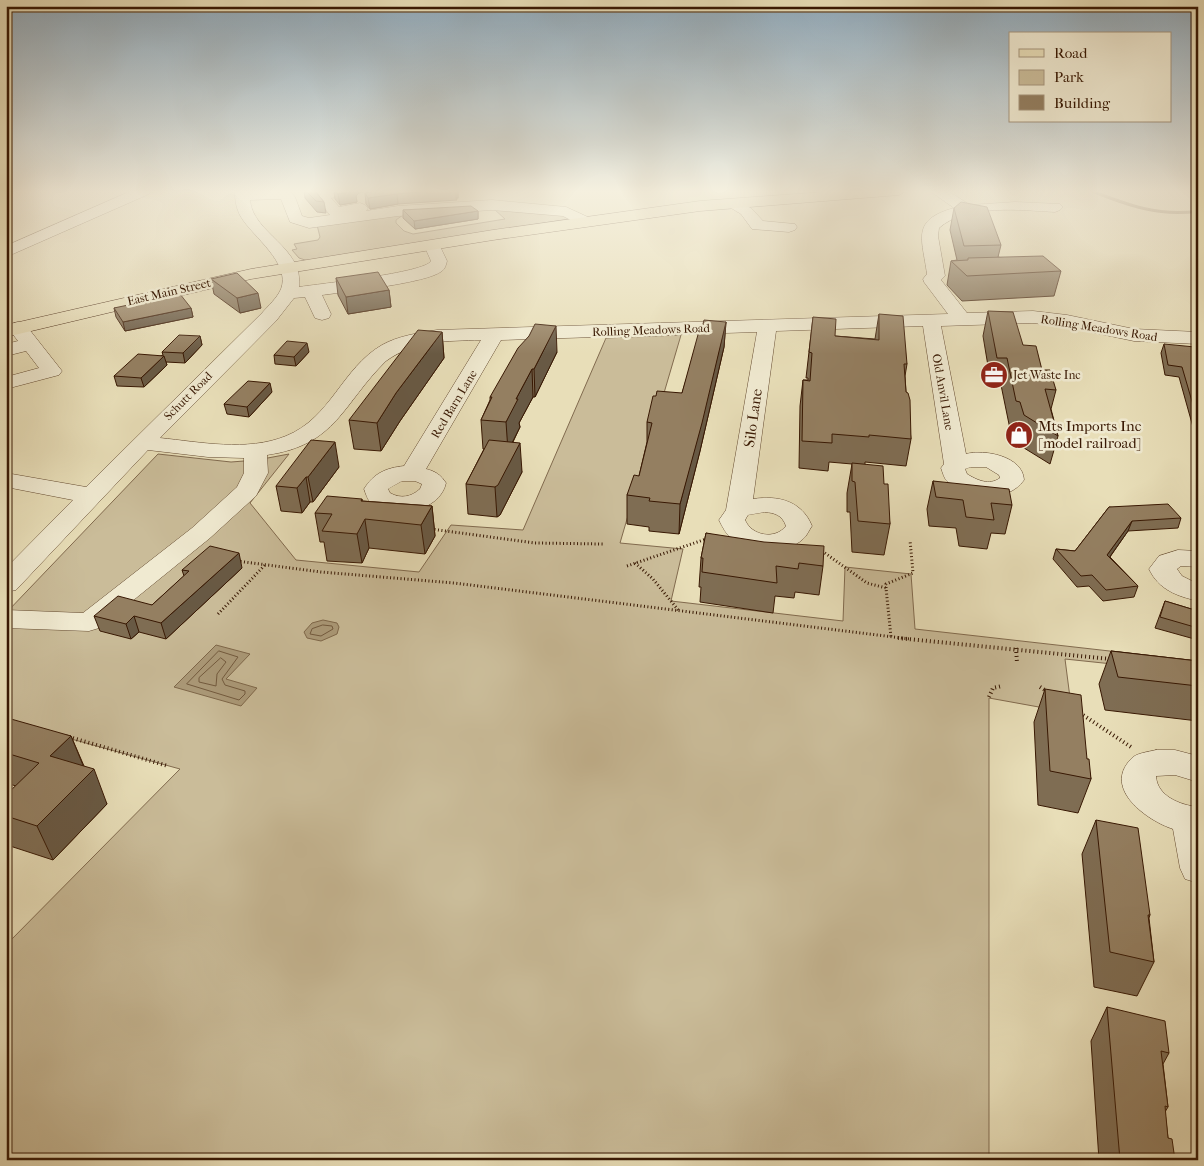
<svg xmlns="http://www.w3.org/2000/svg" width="1204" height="1166" viewBox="0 0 1204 1166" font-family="'IM FELL French Canon',serif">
<rect width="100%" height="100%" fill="#e8deb8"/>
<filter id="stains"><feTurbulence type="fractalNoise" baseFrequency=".004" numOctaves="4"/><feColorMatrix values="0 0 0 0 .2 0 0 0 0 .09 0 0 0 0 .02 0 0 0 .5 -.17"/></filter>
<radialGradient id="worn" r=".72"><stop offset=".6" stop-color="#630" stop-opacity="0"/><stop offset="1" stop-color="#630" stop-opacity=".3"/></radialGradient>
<!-- green -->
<g fill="#cabc99" stroke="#816a4e">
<polygon points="494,209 561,213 569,219 308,261 299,258 292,250 297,249 294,244 318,240 320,237 317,225 403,215 396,220 396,223 404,231 413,234 505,219"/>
<polygon points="681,335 620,543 683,549 671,601 843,621 845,567 911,574 915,629 1198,661 1198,673 1065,659 1072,713 989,698 989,1160 6,1160 6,945 180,769 6,721 6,613 158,454 231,462 257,460 289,454 250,503 296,560 419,572 451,525 523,530 606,338"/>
</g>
<!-- water -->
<g fill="#ac9b7a" stroke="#7e674a">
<polygon points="323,620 337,623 339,627 337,634 321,641 307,638 304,632 312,623"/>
<polygon points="216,645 250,654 226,679 257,688 241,706 174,687"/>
</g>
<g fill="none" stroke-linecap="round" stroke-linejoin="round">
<!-- shore -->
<g stroke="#725a3e" stroke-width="1">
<polygon points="323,625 332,626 333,629 321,636 310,634 312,629"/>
<polygon points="219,651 238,657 222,679 225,685 245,691 245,694 239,700 187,684"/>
<polygon points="221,658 226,662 217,674 216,686 199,682 199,678"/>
</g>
<!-- stream -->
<path stroke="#7e674a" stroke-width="3" d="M1092 191C1127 205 1160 217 1198 211"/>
<!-- minor casing -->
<g stroke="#644a30" stroke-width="1">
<g id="minor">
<polygon points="131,191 151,191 149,194 6,257 6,246"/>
<path d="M235 191H290L295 197 302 216 309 218 330 215 314 195 316 192 357 191 355 194 331 198 339 207 360 203 365 205 368 208 366 211 398 206 492 200 566 207 590 218 592 221 590 224H578L563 216 492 210 398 216 309 228 290 222 281 199 250 200C253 234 304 247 299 287 318 284 425 273 431 261L424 245 426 242H438L447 261C446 265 445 269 442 271 428 283 344 292 322 295L331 314 329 318 322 320 315 318 305 297 294 298 276 321 160 438C200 442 247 452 286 436 331 418 342 368 382 345 398 336 418 333 437 330L948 314 924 282 923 279 927 274C922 238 911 220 954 208L930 191H948L970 205 1015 202 1060 204 1063 207 1060 210 1055 212C1021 210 966 204 939 228L938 236 945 276 941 280 967 313 1033 311 1067 315 1134 329 1198 332V344L1134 341 1067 327 1033 323 941 326 966 454C984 449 1023 456 1024 480 1008 503 967 501 948 482 944 479 943 473 941 468L944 464 923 326 776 331 753 499C778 495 802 501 812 526 809 530 807 536 803 539 788 554 748 552 732 539 726 534 723 528 719 520L726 510 757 332 501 340 426 469C435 471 441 475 446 483 440 512 392 521 371 503 367 499 366 494 364 489 374 473 386 468 404 466L481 340C447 341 415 340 386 361 342 404 337 445 267 455L268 473 256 496 210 538 99 628 89 631 6 628V610L83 613 192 528 237 487 244 473V458L208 457 148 450 16 590 6 592V568L73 500 6 487V473L86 487 262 313C269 305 277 298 281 289 291 263 253 237 241 217 236 208 235 201 235 191ZM971 467H986L999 475 1000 478C989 486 977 480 967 474L965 469ZM402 481H415L422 484 420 489C411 497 401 499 390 493L388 489ZM765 512C775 513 782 515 786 526 775 540 752 536 745 520L748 515Z"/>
<polygon points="739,203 751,208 763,221 795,224 797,227 795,230 789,232 752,229 741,214 731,208 734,205"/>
<polygon points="18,322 25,324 62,371 59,375 6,389 6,377 39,368 26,351 6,356 6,344 18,341 8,328 11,324"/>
<path d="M1178 550 1198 551V567L1181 566 1177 569 1182 576 1198 584V601C1177 596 1159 590 1149 569L1159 556Z"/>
<path d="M1156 750H1175L1198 756V782L1175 775 1156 776C1157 796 1180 805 1198 807V883L1185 879 1180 868 1173 829C1148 821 1102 789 1131 759 1136 753 1148 752 1156 750Z"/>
</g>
</g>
<!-- major casing -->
<g stroke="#381803" stroke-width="1">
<polygon id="major" points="837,191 906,191 899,195 700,211 493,240 251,279 6,337 6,325 251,269 493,230 700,201"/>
</g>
<!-- path-far1 -->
<g stroke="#381803" stroke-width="3" stroke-dasharray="1 2.5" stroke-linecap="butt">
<polyline points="431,529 535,543 603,544"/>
<polyline points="822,551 867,583 886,588 891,637"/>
<polyline points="237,561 321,572 454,583 910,639"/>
<polyline points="635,563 653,579 679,611"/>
<polyline points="627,566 709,538"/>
<polyline points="886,588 886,584 913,573 910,540"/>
<polyline points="218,614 265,565"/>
</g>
<!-- path -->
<g stroke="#381803" stroke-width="4" stroke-dasharray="1 3" stroke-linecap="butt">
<polyline points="898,638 1110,659"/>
<polyline points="1016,648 1017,663"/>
<polyline points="1040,687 1048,692"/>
<polyline points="989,697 993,688 1002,686"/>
<polyline points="1080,713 1131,747"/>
<polyline points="69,737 168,766"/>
</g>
<!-- minor -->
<use href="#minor" fill="#f0ead1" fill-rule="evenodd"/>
<!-- major -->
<use href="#major" fill="#e8deb8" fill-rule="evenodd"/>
</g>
<!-- wall -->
<g fill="#7f6d53" stroke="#381803">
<polygon points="304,191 315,191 324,202 326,213 317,212 305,198"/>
<polygon points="334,191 368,191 359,193 356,196 357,202 340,205 335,199"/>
<polygon points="376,191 458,191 458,198 456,198 457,200 398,204 370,209 366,204 365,193"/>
<polygon points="954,208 1001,245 998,257 1061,271 1054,296 962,301 947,285 951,261 957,260 950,230"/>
<polygon points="403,210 478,211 478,219 415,229 403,218"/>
<polygon points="336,278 389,290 391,307 348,314 338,295"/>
<polygon points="211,279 261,308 240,313 214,294"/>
<polygon points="114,308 191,308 193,317 125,331 116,317"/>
<polygon points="988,311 1023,345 1042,370 1056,390 1051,409 1058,436 1050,464 1016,443 1013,429 1010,429 1001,385 991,384 983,336"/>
<polygon points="879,314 907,364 905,376 906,392 911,439 906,466 865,462 865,464 884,484 890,524 884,555 852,552 850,512 847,512 847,493 852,464 829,462 828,471 799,468 800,406 803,380 808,380 808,378 806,378 813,317 835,336 875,339"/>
<polygon points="726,322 724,347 700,451 679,534 649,531 649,527 627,524 627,495 639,476 647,442 647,422 682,393 701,332"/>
<polygon points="442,332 444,358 400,421 381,451 354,449 349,420"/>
<polygon points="200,336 202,345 185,363 166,362 167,365 144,387 117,386 114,376 163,355 162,352"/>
<polygon points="1164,344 1198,362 1198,445 1179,377 1165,375 1161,353"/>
<polygon points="309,352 296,366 275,364 274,355"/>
<polygon points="557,352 535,397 533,397 519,423 520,427 513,442 522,472 500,515 497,517 468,514 466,484 484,449 483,449 481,420 490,400 490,397"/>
<polygon points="272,392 249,417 227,414 224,404"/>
<polygon points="339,467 313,502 310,502 302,513 281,511 276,486"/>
<polygon points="933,481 1012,505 1005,534 991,533 987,549 959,546 956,528 929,526 927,509"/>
<polygon points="362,501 432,506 435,536 425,554 369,548 362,563 327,561 324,542 320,542 315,513"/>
<polygon points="1109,507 1181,518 1178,528 1128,531 1110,557 1138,586 1134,597 1103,601 1089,586 1077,587 1053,559 1056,549 1075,551"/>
<polygon points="706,533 823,566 819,595 795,592 794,598 775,596 773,613 700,602 701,587 699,587 701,558"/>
<polygon points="242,568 166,639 139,632 131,639 100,631 94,616 152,605 184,576 182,570"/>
<polygon points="1165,601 1198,611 1198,640 1155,628"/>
<polygon points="1111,651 1198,661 1198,721 1105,710 1099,684"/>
<polygon points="1045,689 1087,759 1091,779 1078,813 1038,805 1034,722"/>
<polygon points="6,723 71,736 84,766 107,804 53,860 7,845 6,843 6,795 16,786 6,783"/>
<polygon points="1096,820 1150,915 1149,918 1154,962 1137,996 1094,987 1082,854"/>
<polygon points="1107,1007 1169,1053 1163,1064 1168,1107 1165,1112 1168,1138 1175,1160 1099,1160 1091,1041"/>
</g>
<!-- shaded-wall -->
<g fill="#685944" stroke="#381803">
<polygon points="355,191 368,191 359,193 356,196 357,202 340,205 338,194"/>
<rect x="456" y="191" width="2" height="7"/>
<polygon points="397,194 398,204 370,209 368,198"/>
<polygon points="478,211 478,219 415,229 414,221"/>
<polygon points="389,290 391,307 348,314 346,297"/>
<polygon points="258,293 261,308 240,313 237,298"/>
<polygon points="191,308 193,317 125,331 123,322"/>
<polygon points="726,322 724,347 700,451 679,534 680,504"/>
<polygon points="556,326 557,352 535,397 534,369"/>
<polygon points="442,332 444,358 400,421 381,451 377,423 396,393"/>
<polygon points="200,336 202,345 185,363 183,353"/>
<polygon points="307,343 309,352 296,366 294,357"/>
<polygon points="164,356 167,365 144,387 141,378"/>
<polygon points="532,369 533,397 519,423 520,427 508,451 506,422 516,399"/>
<polygon points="270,383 272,392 249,417 247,407"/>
<polygon points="335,442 339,467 313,502 308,477"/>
<polygon points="520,443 522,472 500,515 497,517 495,487"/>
<polygon points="306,477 310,502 302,513 297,488"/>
<polygon points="362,499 369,548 362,563 357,534 361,501"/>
<polygon points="432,506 435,536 425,554 421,525"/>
<polygon points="1132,521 1128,531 1104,565 1107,555"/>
<polygon points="239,553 242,568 166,639 161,623"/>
<polygon points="134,616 139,632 131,639 126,624"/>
<polygon points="71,736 85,770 50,756"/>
<polygon points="94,769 107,804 53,860 37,826"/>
</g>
<!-- building -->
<g fill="#947f61" stroke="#381803">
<polygon points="306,191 315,191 324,202 316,201"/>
<polygon points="335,191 355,191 338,194"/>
<polygon points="376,191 434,191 397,194 368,198 365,193"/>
<polygon points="961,202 987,207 1001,245 964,246 954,208"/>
<polygon points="471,206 478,211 414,221 403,210"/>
<polygon points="1043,256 1061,271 967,276 951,261 968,260 968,258"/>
<polygon points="378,272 389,290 346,297 336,278"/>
<polygon points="237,273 258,293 237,298 211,279"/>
<polygon points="180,294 191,308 123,322 114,308"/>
<polygon points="988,311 1013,312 1023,345 1036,346 1042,370 1050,370 1056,390 1045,389 1058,436 1024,415 1020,402 1016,401 1007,358 997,358"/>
<polygon points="879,314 903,316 907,364 904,364 906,392 908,393 910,400 911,439 869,435 869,437 832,434 832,443 802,441 803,380 810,381 812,353 809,352 813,317 836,319 835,336 879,340"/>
<polygon points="704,320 726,322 702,423 680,504 649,501 650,498 627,495 634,475 639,476 652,423 647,422 653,396 656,396 657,391 682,393 699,331 701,332"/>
<polygon points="535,324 556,326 534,369 532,369 516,399 518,399 506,422 481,420 492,397 490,397 518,348 529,336"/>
<polygon points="418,330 442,332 396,393 377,423 349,420"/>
<polygon points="179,335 200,336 183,353 162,352"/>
<polygon points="287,341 307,343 294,357 274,355"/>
<polygon points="1164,344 1195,347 1198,362 1198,422 1182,367 1168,365"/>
<polygon points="138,354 164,356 141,378 114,376"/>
<polygon points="248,381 270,383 247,407 224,404"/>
<polygon points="311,440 335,442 308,477 306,477 297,488 276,486"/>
<polygon points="489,440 520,443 498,485 495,487 466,484"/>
<polygon points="852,463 883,466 884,484 888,484 890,524 858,521 855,482 852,481"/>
<polygon points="933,481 1009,489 1012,505 991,503 994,520 966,517 963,500 936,497"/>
<polygon points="327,496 362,499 361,501 432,506 421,525 365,519 357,534 322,531 332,514 315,513"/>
<polygon points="1168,504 1181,518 1132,521 1107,555 1138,586 1106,590 1092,575 1081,576 1056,549 1075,551 1109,507"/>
<polygon points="706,533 764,542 824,546 823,566 799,563 798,569 776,566 777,583 702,572 703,558 701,558"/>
<polygon points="210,546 239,553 161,623 134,616 126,624 94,616 118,596 152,605 189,571 182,570"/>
<polygon points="1165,601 1198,611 1198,628 1160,617"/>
<polygon points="1111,651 1198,661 1198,686 1118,677"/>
<polygon points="1045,689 1081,695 1087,759 1089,759 1091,779 1050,771"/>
<polygon points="11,719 71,736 50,756 94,769 37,826 6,816 6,795 39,763 6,753 6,723"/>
<polygon points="1096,820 1138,828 1150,915 1148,915 1154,962 1110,952"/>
<polygon points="1107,1007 1165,1021 1169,1053 1161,1051 1168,1107 1165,1106 1168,1138 1172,1139 1175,1160 1120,1160"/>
</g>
<!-- sky -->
<linearGradient id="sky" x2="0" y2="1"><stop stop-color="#90aabc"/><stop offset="0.54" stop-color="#f5f0df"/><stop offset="1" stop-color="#f5f0df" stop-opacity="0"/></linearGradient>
<rect width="1204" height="354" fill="url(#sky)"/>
<!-- icons -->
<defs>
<g id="office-disc" transform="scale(1.4375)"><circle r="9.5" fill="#8f2418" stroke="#f0ead1"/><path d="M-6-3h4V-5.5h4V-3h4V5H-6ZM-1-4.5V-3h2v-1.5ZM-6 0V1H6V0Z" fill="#fff"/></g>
<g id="shop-disc" transform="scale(1.4375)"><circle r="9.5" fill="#8f2418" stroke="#f0ead1"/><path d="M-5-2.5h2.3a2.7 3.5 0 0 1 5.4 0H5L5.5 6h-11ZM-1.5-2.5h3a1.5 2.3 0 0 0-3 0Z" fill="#fff"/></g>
</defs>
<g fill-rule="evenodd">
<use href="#office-disc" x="994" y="375"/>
<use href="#shop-disc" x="1019" y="435"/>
</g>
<g text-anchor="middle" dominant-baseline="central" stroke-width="5" stroke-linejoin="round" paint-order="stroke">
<!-- far-street labels -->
<g font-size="12" fill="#381803" stroke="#f0ead1">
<text transform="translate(169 292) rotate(-13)">East Main Street</text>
<text transform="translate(1099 328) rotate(9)">Rolling Meadows Road</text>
<text transform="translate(651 330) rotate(-2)">Rolling Meadows Road</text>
<text transform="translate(943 392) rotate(80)">Old Anvil Lane</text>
<text transform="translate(188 396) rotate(-45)">Schutt Road</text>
<text transform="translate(454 404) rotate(-59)">Red Barn Lane</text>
</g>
<!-- far-poi labels -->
<g font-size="12" fill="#381803" stroke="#f0ead1" text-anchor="start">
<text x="1013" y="375">Jet Waste Inc</text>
</g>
<!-- street labels -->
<g font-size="15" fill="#381803" stroke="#f0ead1">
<text transform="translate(753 418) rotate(-82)">Silo Lane</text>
</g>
<!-- poi labels -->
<g font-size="15" fill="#381803" stroke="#f0ead1" text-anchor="start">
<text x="1038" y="426">Mts Imports Inc<tspan x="1038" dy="17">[model railroad]</tspan></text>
</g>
</g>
<!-- margin -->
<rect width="1204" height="1166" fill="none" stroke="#e8deb8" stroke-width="25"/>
<rect x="8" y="8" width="1189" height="1151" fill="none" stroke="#381803" stroke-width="2.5"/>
<rect x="12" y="12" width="1179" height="1141" fill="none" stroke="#381803"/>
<!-- legend -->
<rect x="1009" y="32" width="162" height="90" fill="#f0ead1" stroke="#a6967f"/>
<rect x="1019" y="49" width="25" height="8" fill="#e8deb8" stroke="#a6967f"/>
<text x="1054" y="58" font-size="15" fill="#381803">Road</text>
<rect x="1019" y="70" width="25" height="15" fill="#cabc99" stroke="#a6967f"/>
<text x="1054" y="82" font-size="15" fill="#381803">Park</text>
<rect x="1019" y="95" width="25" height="15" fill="#947f61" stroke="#a6967f"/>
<text x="1054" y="108" font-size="15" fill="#381803">Building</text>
<rect width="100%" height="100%" filter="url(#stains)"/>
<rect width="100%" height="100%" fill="url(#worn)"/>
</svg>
